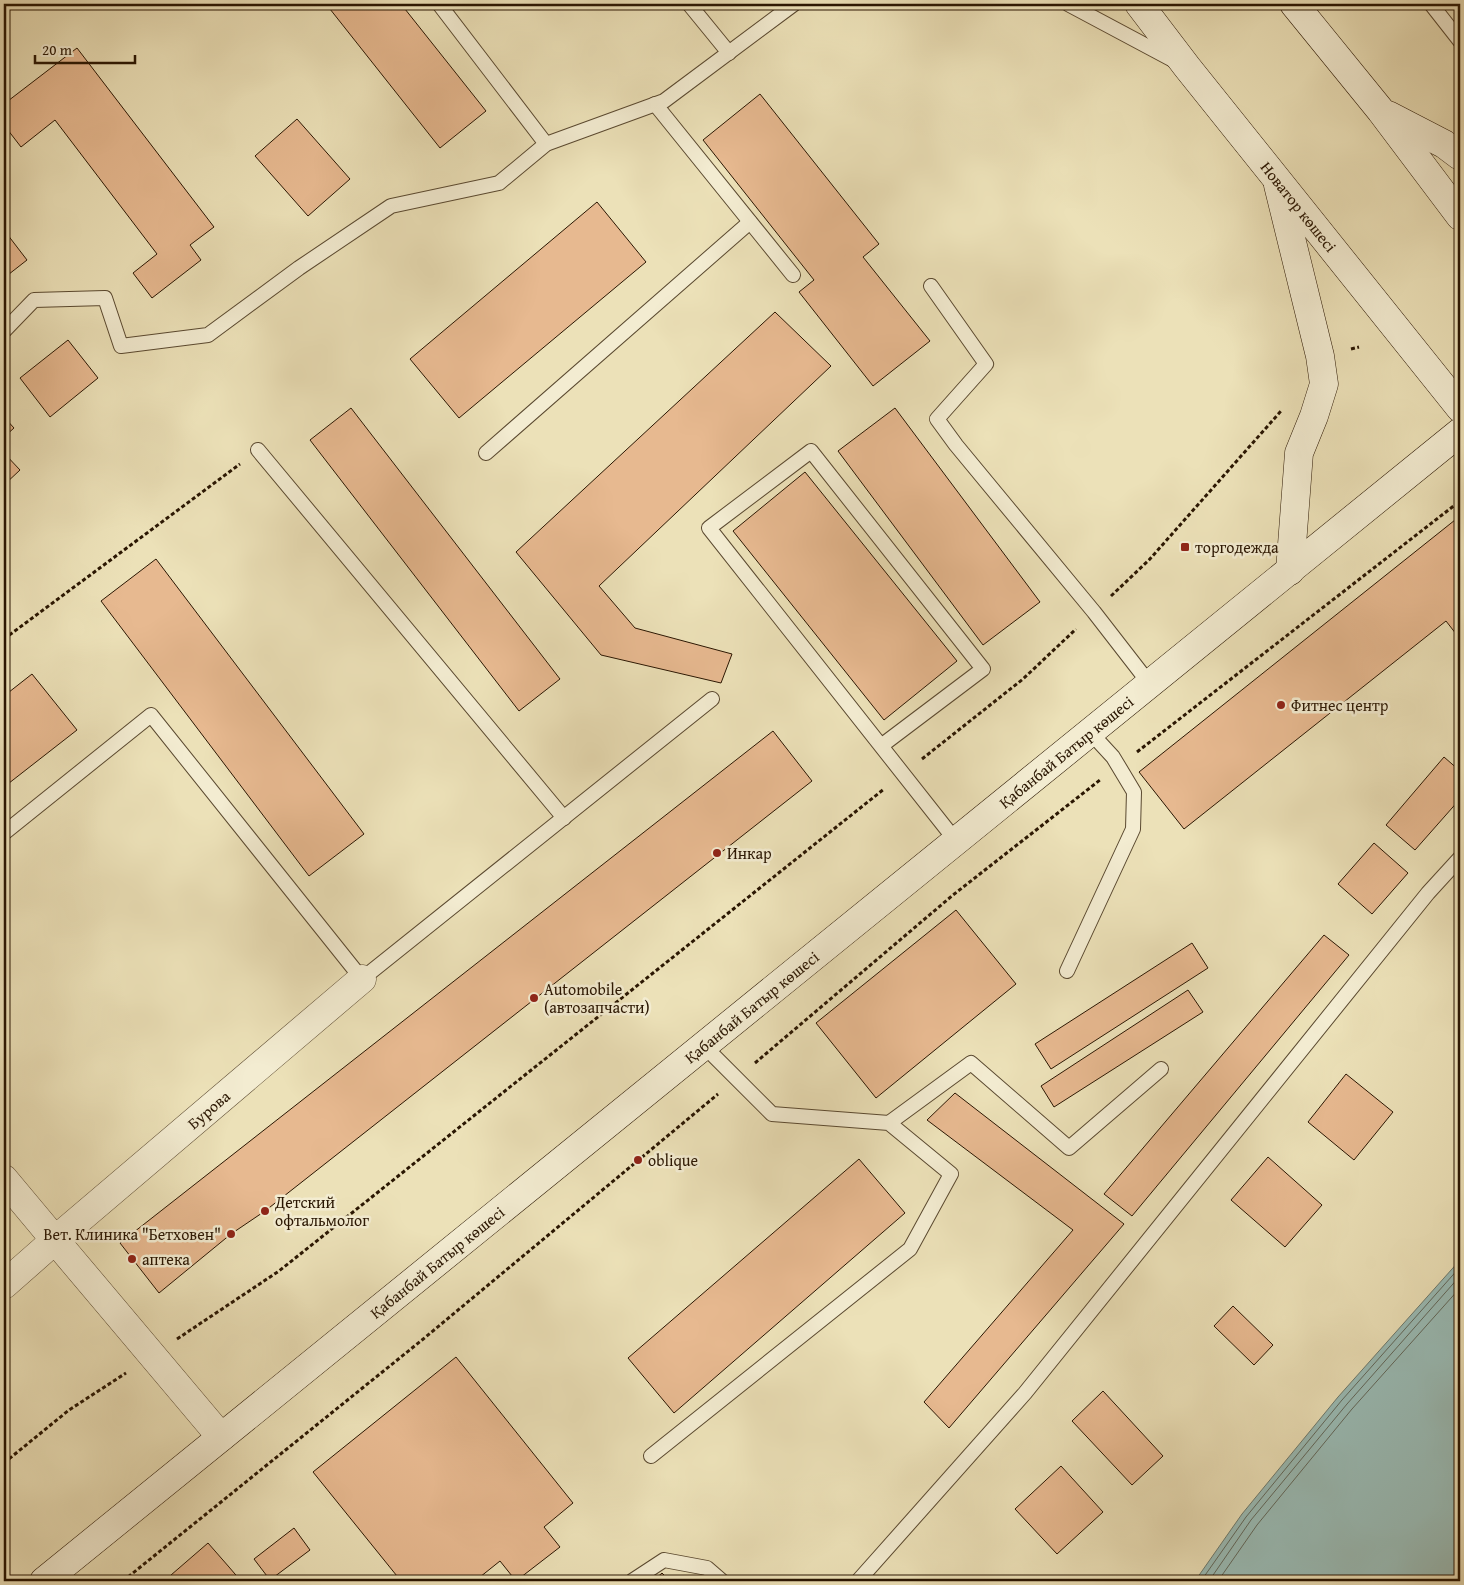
<svg xmlns="http://www.w3.org/2000/svg" width="1464" height="1585" viewBox="0 0 1464 1585" font-family="'Gentium Book Plus',serif">
<rect width="100%" height="100%" fill="#ece1b8"/>
<filter id="stains"><feTurbulence type="fractalNoise" baseFrequency=".004" numOctaves="4"/><feColorMatrix values="0 0 0 0 .2 0 0 0 0 .09 0 0 0 0 .02 0 0 0 .5 -.17"/></filter>
<radialGradient id="worn" r=".72"><stop offset=".6" stop-color="#630" stop-opacity="0"/><stop offset="1" stop-color="#630" stop-opacity=".3"/></radialGradient>
<!-- water -->
<polygon fill="#9abcb6" stroke="#6d7a6e" points="1460,1260 1460,1581 1195,1581 1242,1514 1338,1397"/>
<g fill="none" stroke-linecap="round" stroke-linejoin="round">
<!-- shore -->
<g stroke="#62695c" stroke-width="1">
<polyline points="1201,1581 1246,1517 1342,1400 1460,1267"/>
<polyline points="1209,1581 1251,1520 1347,1404 1460,1276"/>
<polyline points="1218,1581 1257,1525 1352,1409 1460,1288"/>
</g>
</g>
<!-- building -->
<g fill="#e7b990" stroke="#2a1602">
<polygon points="326,4 401,4 486,111 440,148"/>
<polygon points="77,48 214,227 190,245 201,260 152,298 133,273 157,254 55,120 21,147 4,125 4,104"/>
<polygon points="760,94 879,244 863,257 930,341 873,386 799,292 814,280 703,140"/>
<polygon points="297,119 350,179 308,216 255,156"/>
<polygon points="597,202 646,262 459,418 410,359"/>
<polygon points="4,230 27,260 4,278"/>
<polygon points="775,312 831,366 599,586 635,628 732,654 721,683 601,655 516,552"/>
<polygon points="68,340 98,378 50,417 20,378"/>
<polygon points="351,408 560,679 519,711 310,440"/>
<polygon points="895,408 1040,602 983,645 838,451"/>
<polygon points="4,417 14,428 4,437"/>
<polygon points="4,453 20,470 4,485"/>
<polygon points="805,472 957,661 884,720 733,531"/>
<polygon points="1460,516 1460,639 1446,621 1184,829 1139,772"/>
<polygon points="156,559 364,834 309,876 101,601"/>
<polygon points="32,674 77,730 4,787 4,696"/>
<polygon points="773,731 812,781 265,1211 231,1234 159,1293 120,1243"/>
<polygon points="1444,757 1460,771 1460,799 1415,850 1386,825"/>
<polygon points="1374,843 1408,873 1372,914 1338,884"/>
<polygon points="956,910 1016,984 876,1098 816,1023"/>
<polygon points="1324,935 1349,955 1132,1216 1104,1194"/>
<polygon points="1192,943 1208,968 1051,1069 1035,1044"/>
<polygon points="1188,990 1203,1012 1054,1107 1041,1086"/>
<polygon points="1346,1074 1393,1112 1354,1160 1308,1122"/>
<polygon points="955,1093 1124,1224 949,1428 924,1402 1073,1230 927,1120"/>
<polygon points="1268,1157 1322,1205 1285,1247 1231,1200"/>
<polygon points="859,1159 905,1213 674,1413 628,1358"/>
<polygon points="1233,1306 1273,1345 1254,1365 1214,1326"/>
<polygon points="456,1357 573,1503 544,1527 560,1547 516,1581 500,1561 475,1581 401,1581 313,1472"/>
<polygon points="1103,1391 1163,1456 1132,1485 1072,1421"/>
<polygon points="1061,1466 1103,1512 1057,1554 1015,1509"/>
<polygon points="294,1528 310,1550 270,1580 254,1559"/>
<polygon points="208,1543 229,1567 241,1581 176,1581 171,1575"/>
<polygon points="662,1573 670,1581 653,1581"/>
</g>
<g fill="none" stroke-linecap="round" stroke-linejoin="round">
<!-- lane casing -->
<g stroke="#5a4930" stroke-width="16">
<g id="lane">
<polyline points="439,4 546,144"/>
<polyline points="689,4 729,53"/>
<polyline points="1068,4 1173,60"/>
<polyline points="1431,4 1460,41"/>
<polyline points="655,104 793,275"/>
<polyline points="931,286 986,364 937,419 956,445 1094,612 1149,683"/>
<polyline points="4,331 34,300 105,298 121,346 208,335 299,268 391,206 499,183 546,144 664,101 794,4"/>
<polyline points="258,450 564,818"/>
<polyline points="486,453 750,222"/>
<polyline points="881,746 983,669 811,451 709,528 956,841"/>
<polyline points="4,833 151,715 362,979 712,699"/>
<polyline points="1067,971 1133,829 1134,792 1113,757 1090,732"/>
<polyline points="889,1123 971,1063 1069,1148 1161,1069"/>
<polyline points="651,1456 910,1249 951,1174 889,1123 772,1114 704,1046"/>
<polyline points="632,1581 664,1560 707,1568 722,1581"/>
<polyline points="858,1581 1025,1393 1428,893 1460,858"/>
</g>
</g>
<!-- street casing -->
<g stroke="#5a4930" stroke-width="29">
<g id="street">
<path id="s1" d="M4 1179 55 1240 362 979"/>
<polyline points="4,1285 55,1240 221,1437"/>
</g>
</g>
<!-- secondary casing -->
<g stroke="#2a1602" stroke-width="29">
<g id="secondary">
<path id="s2" d="M1139 4 1187 67 1460 408"/>
<polyline points="1294,4 1381,111 1460,216"/>
<polyline points="1388,115 1444,144 1460,156"/>
<polyline points="1278,185 1320,356 1324,384 1314,416 1299,453 1290,571"/>
<path id="s3" d="M44 1581 1460 432"/>
</g>
</g>
<!-- path -->
<g stroke="#2a1602" stroke-width="3" stroke-dasharray="4 2.5" stroke-linecap="butt">
<polyline points="1351,349 1359,347"/>
<polyline points="1111,596 1149,560 1281,411"/>
<polyline points="4,639 240,464"/>
<polyline points="1137,752 1460,501"/>
<polyline points="922,759 1023,679 1076,629"/>
<polyline points="755,1063 953,895 1100,780"/>
<polyline points="177,1339 279,1271 884,789"/>
<polyline points="4,1463 69,1410 126,1373"/>
<polyline points="123,1581 422,1340 718,1094"/>
</g>
<!-- lane -->
<use href="#lane" stroke="#f3ecd1" stroke-width="14"/>
<!-- street -->
<use href="#street" stroke="#f3ecd1" stroke-width="28"/>
<!-- secondary -->
<use href="#secondary" stroke="#f3ecd1" stroke-width="28"/>
</g>
<!-- markers -->
<g fill="#8f2418" stroke="#f3ecd1" stroke-width="2">
<rect x="1180" y="542" width="10" height="10" rx="2.5"/>
<circle cx="1281" cy="705" r="5"/>
<circle cx="717" cy="853" r="5"/>
<circle cx="534" cy="998" r="5"/>
<circle cx="638" cy="1160" r="5"/>
<circle cx="265" cy="1211" r="5"/>
<circle cx="231" cy="1234" r="5"/>
<circle cx="132" cy="1259" r="5"/>
</g>
<g text-anchor="middle" dominant-baseline="central" stroke-width="5" stroke-linejoin="round" paint-order="stroke">
<!-- street labels -->
<g font-size="16" fill="#2a1602" stroke="#f3ecd1">
<text stroke="none"><textPath href="#s2" startOffset="258">Новатор көшесі</textPath></text>
<text stroke="none"><textPath href="#s3" startOffset="1316">Қабанбай Батыр көшесі</textPath></text>
<text stroke="none"><textPath href="#s3" startOffset="911">Қабанбай Батыр көшесі</textPath></text>
<text stroke="none"><textPath href="#s1" startOffset="281">Бурова</textPath></text>
<text stroke="none"><textPath href="#s3" startOffset="506">Қабанбай Батыр көшесі</textPath></text>
</g>
<!-- poi labels -->
<g font-size="16" fill="#2a1602" stroke="#f3ecd1" text-anchor="start">
<text x="1195" y="547">торгодежда</text>
<text x="1291" y="705">Фитнес центр</text>
<text x="727" y="853">Инкар</text>
<text x="544" y="989">Automobile<tspan x="544" dy="18">(автозапчасти)</tspan></text>
<text x="648" y="1160">oblique</text>
<text x="275" y="1202">Детский<tspan x="275" dy="18">офтальмолог</tspan></text>
<text x="221" y="1234" text-anchor="end">Вет. Клиника "Бетховен"</text>
<text x="142" y="1259">аптека</text>
</g>
</g>
<!-- margin -->
<rect width="1464" height="1585" fill="none" stroke="#ece1b8" stroke-width="20"/>
<rect x="5" y="5" width="1454" height="1575" fill="none" stroke="#2a1602" stroke-width="2.5"/>
<rect x="10" y="10" width="1444" height="1565" fill="none" stroke="#2a1602"/>
<!-- scale -->
<path d="M35 55v8h100v-8" fill="none" stroke="#2a1602" stroke-width="2.5"/>
<text x="42" y="55" font-size="15" fill="#2a1602" stroke="#f3ecd1" stroke-width="4" paint-order="stroke">20 m</text>
<rect width="100%" height="100%" filter="url(#stains)"/>
<rect width="100%" height="100%" fill="url(#worn)"/>
</svg>
